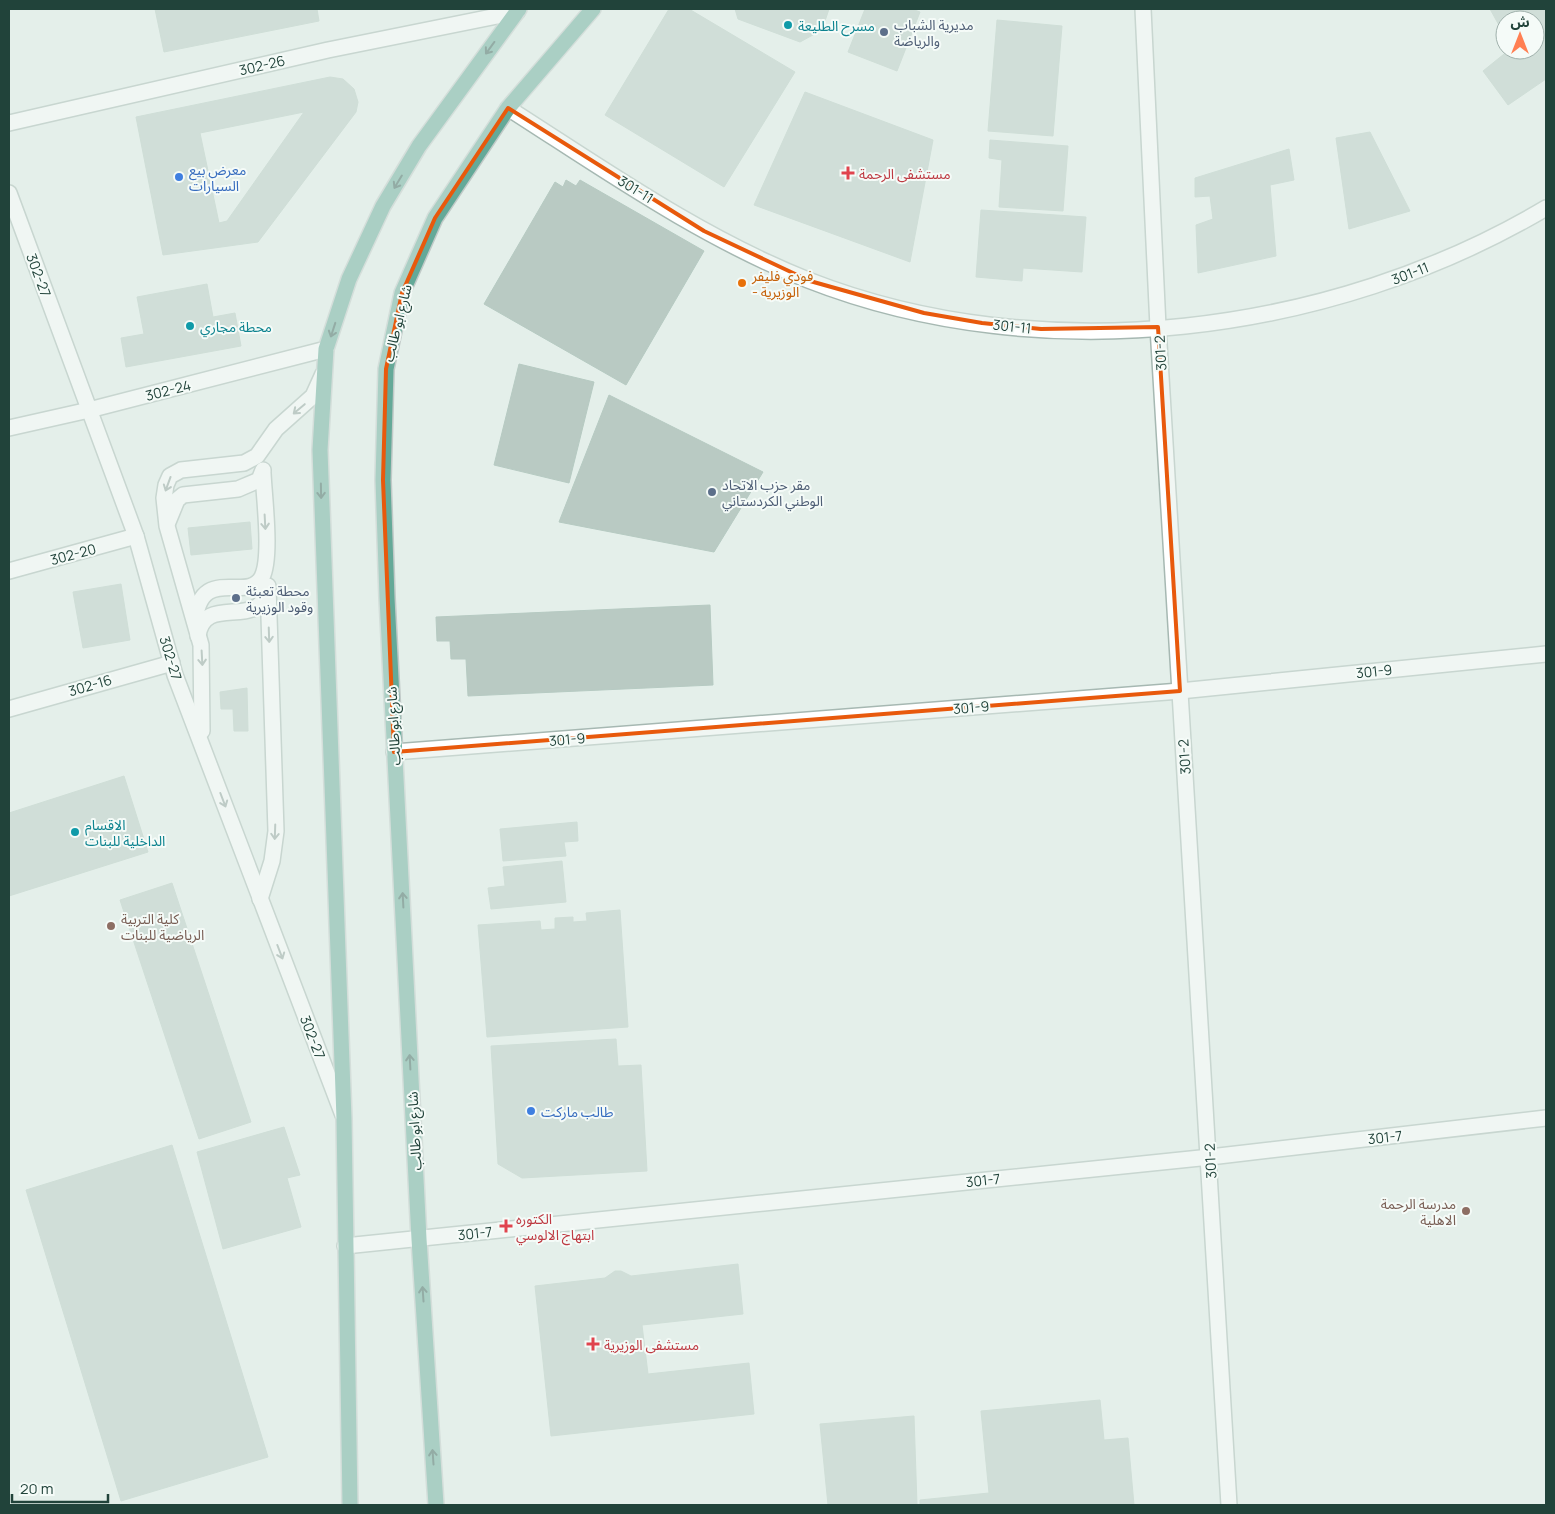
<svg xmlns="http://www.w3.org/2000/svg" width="1555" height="1514" viewBox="0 0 1555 1514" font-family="Manrope,'Noto Sans Arabic',sans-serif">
<rect width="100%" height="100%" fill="#e4efea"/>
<!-- building -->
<g fill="#b9cac3" stroke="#b6cac2" fill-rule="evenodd">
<polygon points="155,9 317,9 319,21 164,52"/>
<polygon points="669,9 689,9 795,72 724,187 605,115"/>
<polygon points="735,9 829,9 822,30 800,42 738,19"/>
<polygon points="865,9 912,9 920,12 897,71 848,52"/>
<polygon points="1490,9 1546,9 1546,79 1508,105 1483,71 1509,50 1535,50 1535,20 1505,20 1505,36"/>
<polygon points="997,20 1062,26 1053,136 988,131"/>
<path d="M330 77 343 79 354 89 358 102 356 112 258 242 163 255 136 117ZM304 112 227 221 219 223 200 133Z"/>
<polygon points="805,92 933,140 910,262 754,205"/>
<polygon points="1370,132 1410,211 1349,229 1336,138"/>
<polygon points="990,140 1068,146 1063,211 999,207 1002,160 989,158"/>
<polygon points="1289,149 1294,180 1270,185 1276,256 1198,273 1196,225 1213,219 1210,196 1195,197 1195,178"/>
<polygon points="566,180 576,186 580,180 704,251 626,385 484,304 555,182 563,187"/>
<polygon points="981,210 1086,217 1082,272 1023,268 1022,281 976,277"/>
<polygon points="207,284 213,317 235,313 241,346 126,367 121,338 144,334 137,297"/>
<polygon points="519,364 594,382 569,483 494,465"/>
<polygon points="609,395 763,472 714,552 559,522"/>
<polygon points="250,522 252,549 191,555 188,528"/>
<polygon points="121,584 130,640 83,648 73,592"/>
<polygon points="710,605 713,685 468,696 466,659 451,659 450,641 437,641 436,617"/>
<polygon points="247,688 248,731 234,731 233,709 221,709 220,692"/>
<polygon points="124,776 148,852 9,896 9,813"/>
<polygon points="577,822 578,841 564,842 566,856 503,861 500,829"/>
<polygon points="562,861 566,902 491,909 488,888 505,886 503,867"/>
<polygon points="172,883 251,1122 199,1139 120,900"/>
<polygon points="620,910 628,1027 487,1037 478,925 540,921 541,930 555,929 555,918 573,917 573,922 587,921 586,913"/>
<polygon points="616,1039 618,1066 641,1065 647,1171 522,1178 498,1164 491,1046"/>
<polygon points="284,1127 300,1175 287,1178 301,1227 223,1249 197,1152"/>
<polygon points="172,1145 268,1457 121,1501 26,1190"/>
<polygon points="738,1264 743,1314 642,1325 648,1374 749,1363 754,1414 551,1436 535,1286 605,1278 615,1271 621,1271 631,1276"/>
<polygon points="1100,1400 1104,1440 1128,1438 1134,1505 920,1505 920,1500 989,1493 981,1411"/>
<polygon points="914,1416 917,1505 828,1505 820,1424"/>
</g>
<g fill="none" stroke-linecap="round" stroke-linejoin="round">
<!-- minor casing -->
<g stroke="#a6b8b2" stroke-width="18">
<g id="minor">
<polyline points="1143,9 1158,327 1229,1505"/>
<path d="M508 108C605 170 700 237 808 280 1043 372 1332 335 1546 208"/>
<polyline points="9,123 328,50 517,12"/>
<polyline points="9,193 136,536 175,675 343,1115"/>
<polyline points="9,428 89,410 326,349"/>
<polyline points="168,522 177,500 183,495 238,489 259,480 263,470"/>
<polyline points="9,571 136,536"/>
<path d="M195 622C200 563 248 604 262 577 272 557 264 497 263 473"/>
<path d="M198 636C204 593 257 630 267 592"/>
<polyline points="9,709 172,663"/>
<polyline points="202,731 201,645 167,526 164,498 166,485 170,476 181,470 244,463 257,456 276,429 313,396 323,374"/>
<polyline points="394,752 1180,691 1546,654"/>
<polyline points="260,899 272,861 276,831 268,586"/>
<polyline points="345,1246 1210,1157 1546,1118"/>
</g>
</g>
<!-- major casing -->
<g stroke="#c1cac8" stroke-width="18">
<g id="major">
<polyline points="350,1505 344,1119 320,450 326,349 349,279 383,206 419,146 519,9"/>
<polyline points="436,1505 419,1239 387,598 383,480 386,369 402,293 435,218 508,108 593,9"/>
</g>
</g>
<!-- minor -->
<use href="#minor" stroke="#fff" stroke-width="15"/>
<!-- major -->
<use href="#major" stroke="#64a998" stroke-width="15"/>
</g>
<!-- one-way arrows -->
<defs><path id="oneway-shaft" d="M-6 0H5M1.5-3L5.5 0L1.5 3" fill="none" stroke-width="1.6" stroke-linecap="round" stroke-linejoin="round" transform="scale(1.25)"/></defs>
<g stroke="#325c52">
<use href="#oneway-shaft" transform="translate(490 48) rotate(126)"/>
<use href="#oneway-shaft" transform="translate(398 182) rotate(121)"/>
<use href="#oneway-shaft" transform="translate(333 330) rotate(108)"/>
<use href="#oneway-shaft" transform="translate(321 491) rotate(89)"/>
<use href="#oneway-shaft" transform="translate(403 900) rotate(-93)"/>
<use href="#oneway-shaft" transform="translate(410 1062) rotate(-93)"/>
<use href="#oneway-shaft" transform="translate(423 1294) rotate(-94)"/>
<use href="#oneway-shaft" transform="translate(433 1457) rotate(-94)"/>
</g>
<g stroke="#90a19c">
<use href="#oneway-shaft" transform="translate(299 409) rotate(140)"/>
<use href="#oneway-shaft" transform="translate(168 484) rotate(110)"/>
<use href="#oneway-shaft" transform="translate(265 522) rotate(87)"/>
<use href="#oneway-shaft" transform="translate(269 635) rotate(88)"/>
<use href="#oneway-shaft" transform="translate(202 658) rotate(87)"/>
<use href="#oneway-shaft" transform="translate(223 800) rotate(69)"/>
<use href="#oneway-shaft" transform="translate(275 832) rotate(92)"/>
<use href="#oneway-shaft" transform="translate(280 952) rotate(69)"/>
</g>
<!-- marked area -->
<path d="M0 0H1555V1514H0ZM508 108 704 231 810 281 924 313 982 323 1041 329 1158 327 1180 691 394 752 383 480 386 369 402 293 435 218Z" fill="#e4efea" fill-opacity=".55" fill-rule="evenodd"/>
<path fill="none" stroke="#e8590c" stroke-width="4" stroke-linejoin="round" d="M508 108 704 231 810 281 924 313 982 323 1041 329 1158 327 1180 691 394 752 383 480 386 369 402 293 435 218Z"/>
<!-- markers -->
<g fill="#0f9aa8" stroke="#f5fbf8" stroke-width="2">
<circle cx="788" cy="25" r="5"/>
<circle cx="190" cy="326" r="5"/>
<circle cx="75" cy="832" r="5"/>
</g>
<g fill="#5c6f8a" stroke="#f5fbf8" stroke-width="2">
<circle cx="884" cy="32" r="5"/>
<circle cx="712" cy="492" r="5"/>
<circle cx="236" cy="598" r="5"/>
</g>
<g fill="#e0444e" stroke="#f5fbf8" stroke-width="2">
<path d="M845.5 165.5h5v5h5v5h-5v5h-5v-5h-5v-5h5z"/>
<path d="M503.5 1218.5h5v5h5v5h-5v5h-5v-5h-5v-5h5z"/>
<path d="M590.5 1336.5h5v5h5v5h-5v5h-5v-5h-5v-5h5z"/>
</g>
<g fill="#3f7fe0" stroke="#f5fbf8" stroke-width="2">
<circle cx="179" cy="177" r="5"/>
<circle cx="531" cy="1111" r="5"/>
</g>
<circle fill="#e8710a" stroke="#f5fbf8" stroke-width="2" cx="742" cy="283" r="5"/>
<g fill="#8d6e63" stroke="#f5fbf8" stroke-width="2">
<circle cx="111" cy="926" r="5"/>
<circle cx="1466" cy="1211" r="5"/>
</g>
<g text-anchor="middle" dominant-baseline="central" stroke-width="4" stroke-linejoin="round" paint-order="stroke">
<!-- service labels -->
<g font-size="14" fill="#4e5e75" stroke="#f5fbf8" text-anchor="start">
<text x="894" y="24">مديرية الشباب<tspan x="894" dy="16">والرياضة</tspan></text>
<text x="722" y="484">مقر حزب الاتحاد<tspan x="722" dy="16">الوطني الكردستاني</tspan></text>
<text x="246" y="590">محطة تعبئة<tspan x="246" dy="16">وقود الوزيرية</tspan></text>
</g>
<!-- culture labels -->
<g font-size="14" fill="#0d838f" stroke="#f5fbf8" text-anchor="start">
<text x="798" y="25">مسرح الطليعة</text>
<text x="200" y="326">محطة مجاري</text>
<text x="85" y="824">الاقسام<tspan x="85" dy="16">الداخلية للبنات</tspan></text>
</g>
<!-- street labels -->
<g font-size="14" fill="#21433a" stroke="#f5fbf8">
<text transform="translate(262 65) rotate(-13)">302-26</text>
<text transform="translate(636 189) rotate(32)">301-11</text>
<text transform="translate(1410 273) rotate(-21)">301-11</text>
<text transform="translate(39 275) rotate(70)">302-27</text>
<text transform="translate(397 323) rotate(-76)">شارع ابو طالب</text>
<text transform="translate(1012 326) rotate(6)">301-11</text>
<text transform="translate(1160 353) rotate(-93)">301-2</text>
<text transform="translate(168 390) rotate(-14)">302-24</text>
<text transform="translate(73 554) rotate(-15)">302-20</text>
<text transform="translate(171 658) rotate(73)">302-27</text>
<text transform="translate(1374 671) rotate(-6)">301-9</text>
<text transform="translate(90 685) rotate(-16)">302-16</text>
<text transform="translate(971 707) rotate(-5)">301-9</text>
<text transform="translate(393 726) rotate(-93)">شارع ابو طالب</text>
<text transform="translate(567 739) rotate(-5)">301-9</text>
<text transform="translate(1184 757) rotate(-94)">301-2</text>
<text transform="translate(313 1037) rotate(69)">302-27</text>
<text transform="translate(414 1131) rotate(-93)">شارع ابو طالب</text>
<text transform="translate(1385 1137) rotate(-6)">301-7</text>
<text transform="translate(1210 1161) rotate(-93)">301-2</text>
<text transform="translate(983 1180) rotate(-6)">301-7</text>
<text transform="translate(475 1233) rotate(-6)">301-7</text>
</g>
<!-- shop labels -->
<g font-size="14" fill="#366cbe" stroke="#f5fbf8" text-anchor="start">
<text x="189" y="169">معرض بيع<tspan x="189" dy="16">السيارات</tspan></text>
<text x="541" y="1111">طالب ماركت</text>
</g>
<!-- health labels -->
<g font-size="14" fill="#be3a42" stroke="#f5fbf8" text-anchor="start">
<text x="859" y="173">مستشفى الرحمة</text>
<text x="516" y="1218">الكتوره<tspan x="516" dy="16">ابتهاج الالوسي</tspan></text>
<text x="604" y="1344">مستشفى الوزيرية</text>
</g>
<!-- food labels -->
<g font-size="14" fill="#c56008" stroke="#f5fbf8" text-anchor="start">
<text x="752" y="275">فودي فليفر<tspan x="752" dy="16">- الوزيرية</tspan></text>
</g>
<!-- education labels -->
<g font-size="14" fill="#785e54" stroke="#f5fbf8" text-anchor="start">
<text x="121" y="918">كلية التربية<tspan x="121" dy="16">الرياضية للبنات</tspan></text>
<text x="1456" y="1203" text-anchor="end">مدرسة الرحمة<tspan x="1456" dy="16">الاهلية</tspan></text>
</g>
</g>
<!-- border -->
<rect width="1555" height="1514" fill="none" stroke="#21433a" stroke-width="20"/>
<!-- north arrow -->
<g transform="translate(1520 35)"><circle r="24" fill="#f5fbf8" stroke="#a0b1ac"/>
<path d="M0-4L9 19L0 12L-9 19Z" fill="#ff7f52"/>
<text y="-8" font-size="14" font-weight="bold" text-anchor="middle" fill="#21433a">ش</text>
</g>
<!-- scale -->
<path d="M12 1494v8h96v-8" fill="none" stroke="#21433a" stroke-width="2.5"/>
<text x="20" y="1494" font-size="15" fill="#21433a" stroke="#f5fbf8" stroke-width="4" paint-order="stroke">20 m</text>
</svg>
